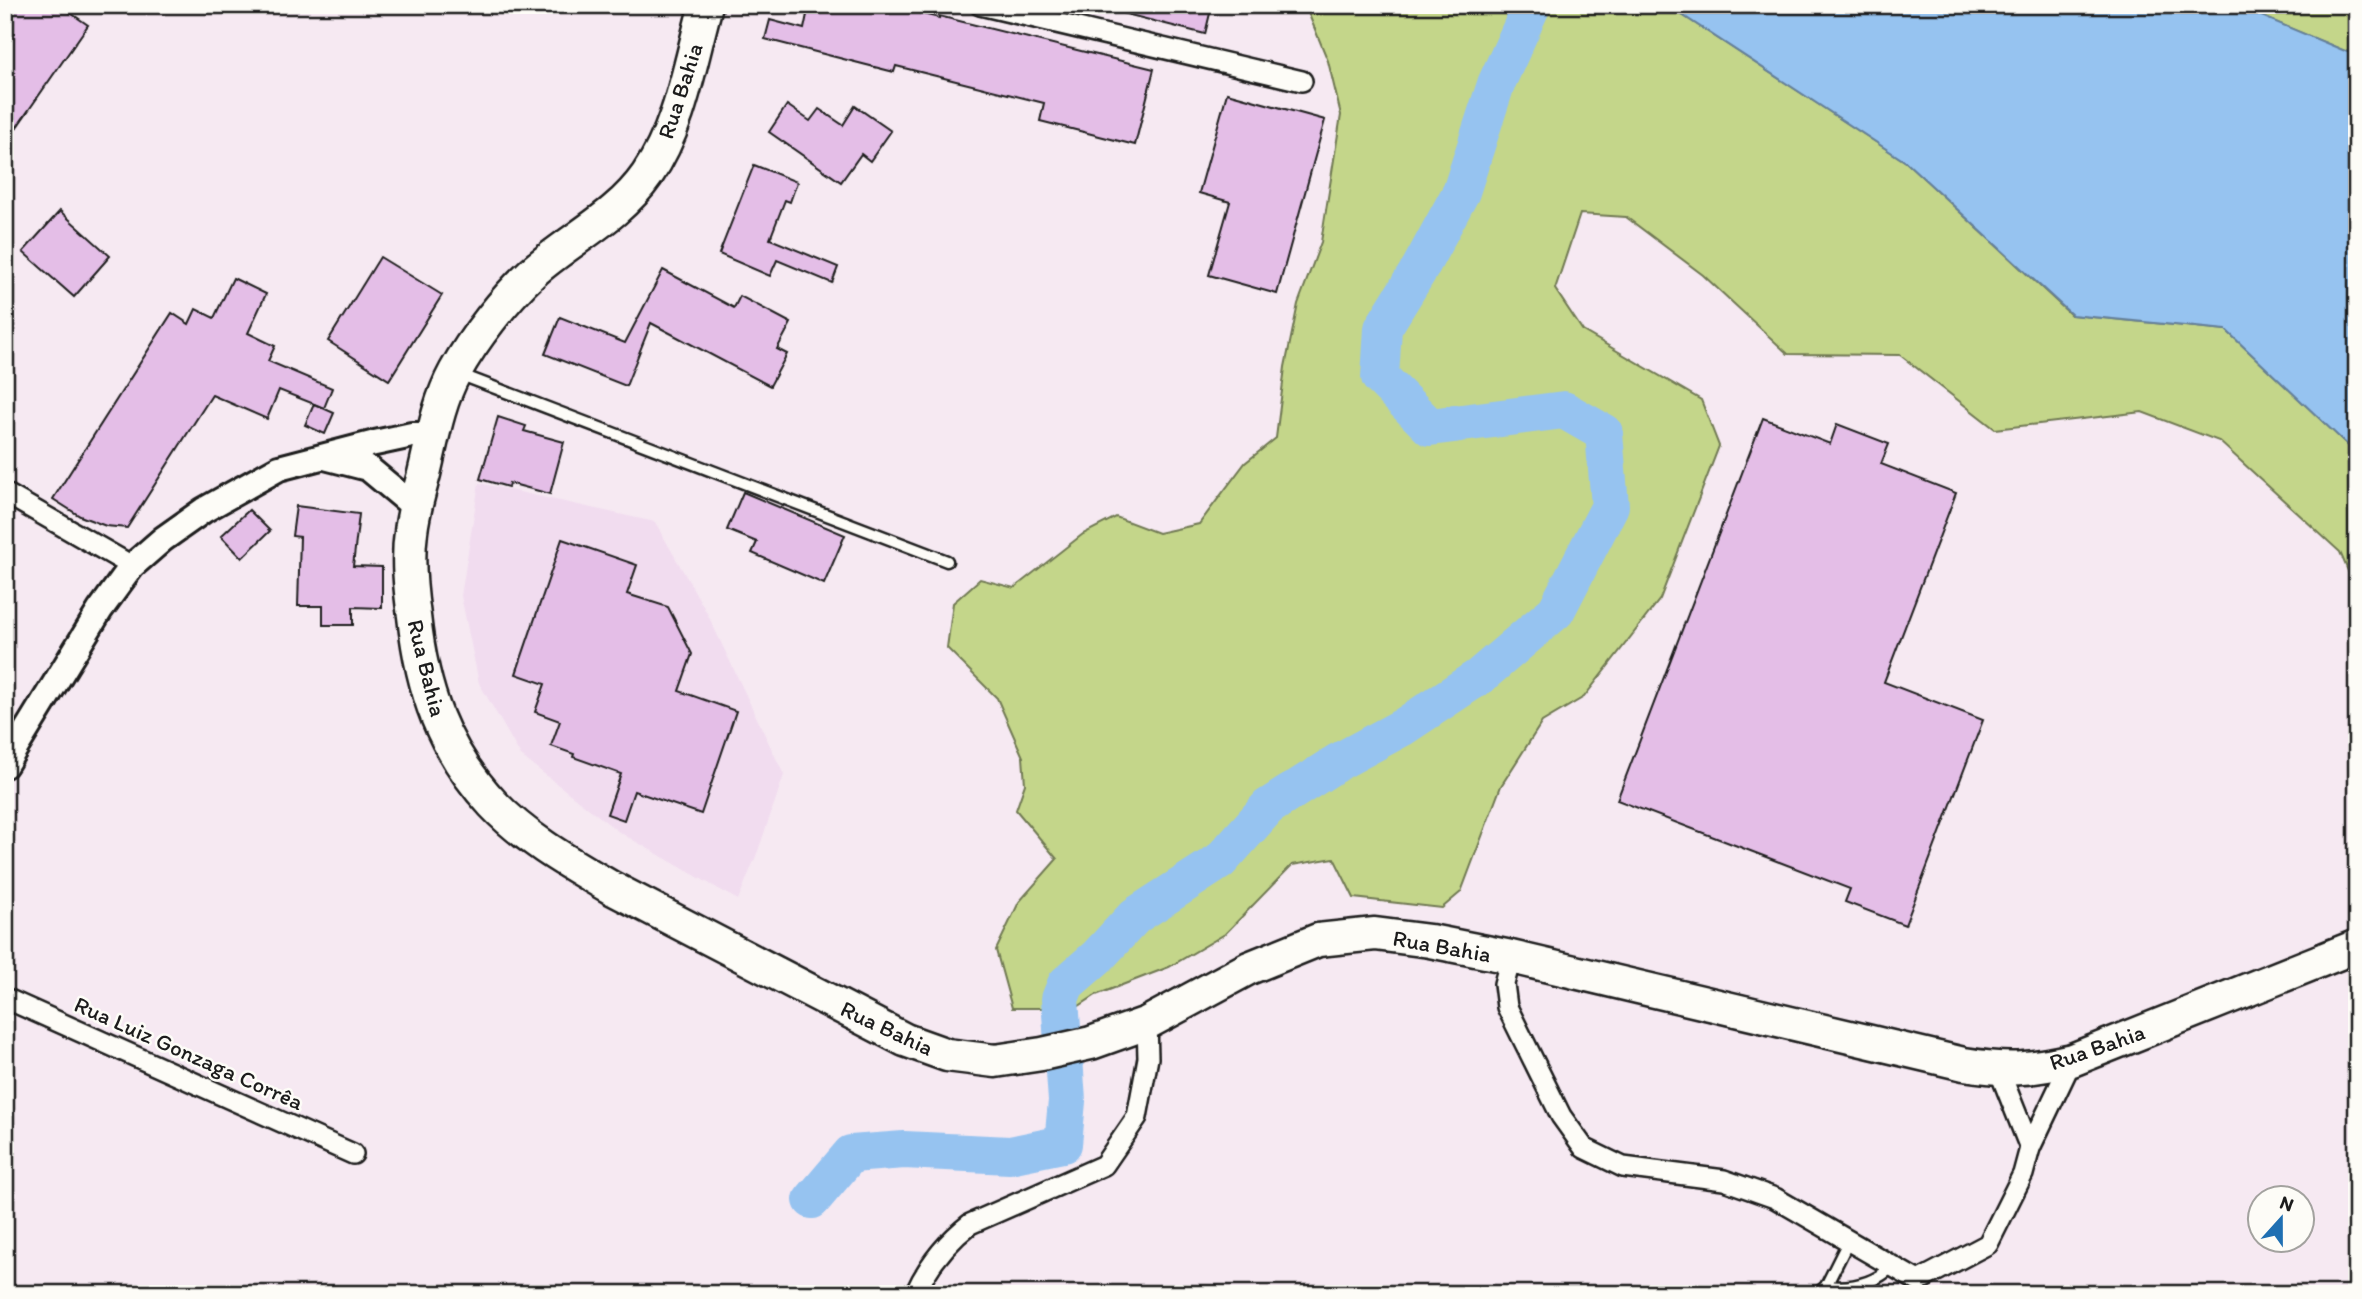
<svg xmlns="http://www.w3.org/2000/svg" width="2362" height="1299" viewBox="0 0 2362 1299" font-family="Itim,sans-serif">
<rect width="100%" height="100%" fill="#f6e9f2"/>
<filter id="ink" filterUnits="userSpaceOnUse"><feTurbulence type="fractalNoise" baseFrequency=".0143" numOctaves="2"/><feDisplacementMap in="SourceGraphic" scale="14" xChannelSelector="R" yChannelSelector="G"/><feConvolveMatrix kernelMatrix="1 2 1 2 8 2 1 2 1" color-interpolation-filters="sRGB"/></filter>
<g filter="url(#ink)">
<!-- built -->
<polygon fill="#f1dcef" points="479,483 655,522 707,613 784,775 758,851 738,900 619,832 521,756 479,683 461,596"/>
<!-- green -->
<g fill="#c4d68a" stroke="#707953" stroke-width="2">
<polygon points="1305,5 1667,5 1906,162 2071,315 2226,330 2357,454 2357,592 2340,552 2219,441 2142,412 1995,429 1900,355 1788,354 1703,275 1626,217 1580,214 1555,289 1583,331 1701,400 1719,446 1660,599 1584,697 1542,722 1501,786 1461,892 1442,908 1354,898 1334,858 1292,865 1225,934 1169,967 1096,995 1076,1008 1012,1008 996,950 1019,902 1057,859 1016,810 1025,784 1023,757 997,698 947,648 953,603 980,579 1014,588 1083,534 1116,517 1158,533 1199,524 1245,463 1276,438 1285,367 1298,304 1321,242 1341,115 1328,61"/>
<polygon points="2235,5 2357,5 2357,56"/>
</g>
<!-- water -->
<polygon fill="#96c3f0" stroke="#65809b" stroke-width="2" points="1667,5 2235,5 2357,56 2357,454 2226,330 2072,315 1906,162"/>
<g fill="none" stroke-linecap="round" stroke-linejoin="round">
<!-- river -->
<polyline stroke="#96c3f0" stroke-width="38" points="812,1200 851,1154 904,1150 1010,1155 1063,1144 1067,1101 1060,999 1066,984 1098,956 1135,916 1220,861 1268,807 1338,762 1403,727 1480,676 1556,611 1610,506 1604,433 1564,410 1430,427 1380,377 1383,328 1420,268 1461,192 1496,84 1532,5"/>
</g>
<!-- building -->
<g fill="#e4bee7" stroke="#1c1c1c" stroke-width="2">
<polygon points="5,5 59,5 88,25 5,144"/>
<polygon points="809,5 886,5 939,18 939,16 1154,69 1135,145 1040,121 1044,103 896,66 894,72 765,39 770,20 804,29"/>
<polygon points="1114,5 1212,5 1205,34 1114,11"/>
<polygon points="1227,93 1325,120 1277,294 1209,275 1230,202 1199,193"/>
<polygon points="787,105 810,121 819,109 843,125 855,106 891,131 870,161 861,154 841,182 769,132"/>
<polygon points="754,165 797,182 790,202 785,200 770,239 838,267 832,283 777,260 770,276 719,254"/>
<polygon points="60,211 110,256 74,297 23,252"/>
<polygon points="380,257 442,295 389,380 328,341"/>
<polygon points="663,270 734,308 740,296 791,323 777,349 787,354 770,386 651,323 626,386 545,354 560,317 625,343"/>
<polygon points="233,278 266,294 248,333 275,346 268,361 332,388 324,408 279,390 267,419 212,395 127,528 106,526 80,516 53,499 172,313 189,324 196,309 214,318"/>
<polygon points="314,404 334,413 325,434 305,425"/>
<polygon points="498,417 526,426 524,431 564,442 550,494 509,483 508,487 480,479"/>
<polygon points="1763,418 1830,444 1837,424 1889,444 1881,464 1956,493 1884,682 1983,720 1905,925 1845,902 1850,889 1617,800"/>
<polygon points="743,492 845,535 824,584 752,553 757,542 727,530"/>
<polygon points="296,506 359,514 353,566 382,567 382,608 353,607 353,625 323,625 323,606 298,606 300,537 292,536"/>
<polygon points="249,510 270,531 242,558 221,536"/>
<polygon points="562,539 637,565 627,594 668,607 692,654 679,691 736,711 701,814 634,791 624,820 607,814 621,774 573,757 574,754 551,746 560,721 535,712 545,684 516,674"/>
</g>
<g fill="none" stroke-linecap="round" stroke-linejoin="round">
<!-- service casing -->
<g stroke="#1c1c1c" stroke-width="15">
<g id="service">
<polyline points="459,374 947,561"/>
<polyline points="1826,1286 1849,1240"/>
<path d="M1817 1294 1826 1286C1851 1289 1874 1284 1893 1266"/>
</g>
</g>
<!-- minor casing -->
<g stroke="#1c1c1c" stroke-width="24">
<g id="minor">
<polyline points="980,5 1302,81"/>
<polyline points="5,493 132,566"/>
<polyline points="1511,957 1504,984 1507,1007 1561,1116 1584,1148 1623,1167 1724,1180 1775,1198 1918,1281 1988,1244 2023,1174 2030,1148 2072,1060"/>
<polyline points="5,998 353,1154"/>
<polyline points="1999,1070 2030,1148"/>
<path d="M915 1294C927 1267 947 1242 970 1224L1104 1165 1137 1117 1148 1058 1147 1023"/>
</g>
</g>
<!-- tertiary casing -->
<g stroke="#1c1c1c" stroke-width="30">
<g id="tertiary">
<polyline points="325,457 368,468 416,508"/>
<polyline points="5,765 100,610 132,566 163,539 204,510 279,468 375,443 412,435 434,435"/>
</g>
</g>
<!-- primary casing -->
<g stroke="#1c1c1c" stroke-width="37">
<path id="primary" d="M706 5C690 62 681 126 647 175 618 217 570 239 533 272 505 298 473 339 455 372 438 403 432 441 424 474 419 493 413 512 411 532 407 560 410 588 414 616 422 690 442 749 493 804 526 839 569 863 610 887L905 1040 947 1055 995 1061 1042 1054 1091 1043 1147 1023 1249 968 1318 940 1375 934 1430 941 1511 957 1964 1064C2008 1071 2029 1070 2072 1060L2357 946"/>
</g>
<!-- service -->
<use href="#service" stroke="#fdfcf7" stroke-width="10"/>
<!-- minor -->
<use href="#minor" stroke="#fdfcf7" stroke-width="19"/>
<!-- tertiary -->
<use href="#tertiary" stroke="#fdfcf7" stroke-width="24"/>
<!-- primary -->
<use href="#primary" stroke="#fdfcf7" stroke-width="32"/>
</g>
</g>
<g text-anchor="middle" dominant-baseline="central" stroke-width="5" stroke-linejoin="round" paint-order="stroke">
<!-- street labels -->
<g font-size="23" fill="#1c1c1c" stroke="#fdfcf7">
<text transform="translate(680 91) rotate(-72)">Rua Bahia</text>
<text transform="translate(427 668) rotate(76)">Rua Bahia</text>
<text transform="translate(1442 946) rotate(10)">Rua Bahia</text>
<text transform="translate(887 1028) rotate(25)">Rua Bahia</text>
<text transform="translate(2097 1047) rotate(-19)">Rua Bahia</text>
<text transform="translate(189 1053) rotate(24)">Rua Luiz Gonzaga Corrêa</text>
</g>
</g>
<!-- margin -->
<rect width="2362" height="1299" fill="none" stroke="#fdfcf7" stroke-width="28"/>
<rect x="14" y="14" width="2334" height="1271" fill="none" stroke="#1c1c1c" stroke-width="2.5" filter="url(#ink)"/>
<!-- north arrow -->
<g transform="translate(2281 1219) rotate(21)"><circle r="33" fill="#fdfcf7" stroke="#a3a29f" stroke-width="2"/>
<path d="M0-5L12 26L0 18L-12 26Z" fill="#1f6fb2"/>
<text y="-10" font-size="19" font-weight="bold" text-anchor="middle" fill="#1c1c1c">N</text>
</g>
</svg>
